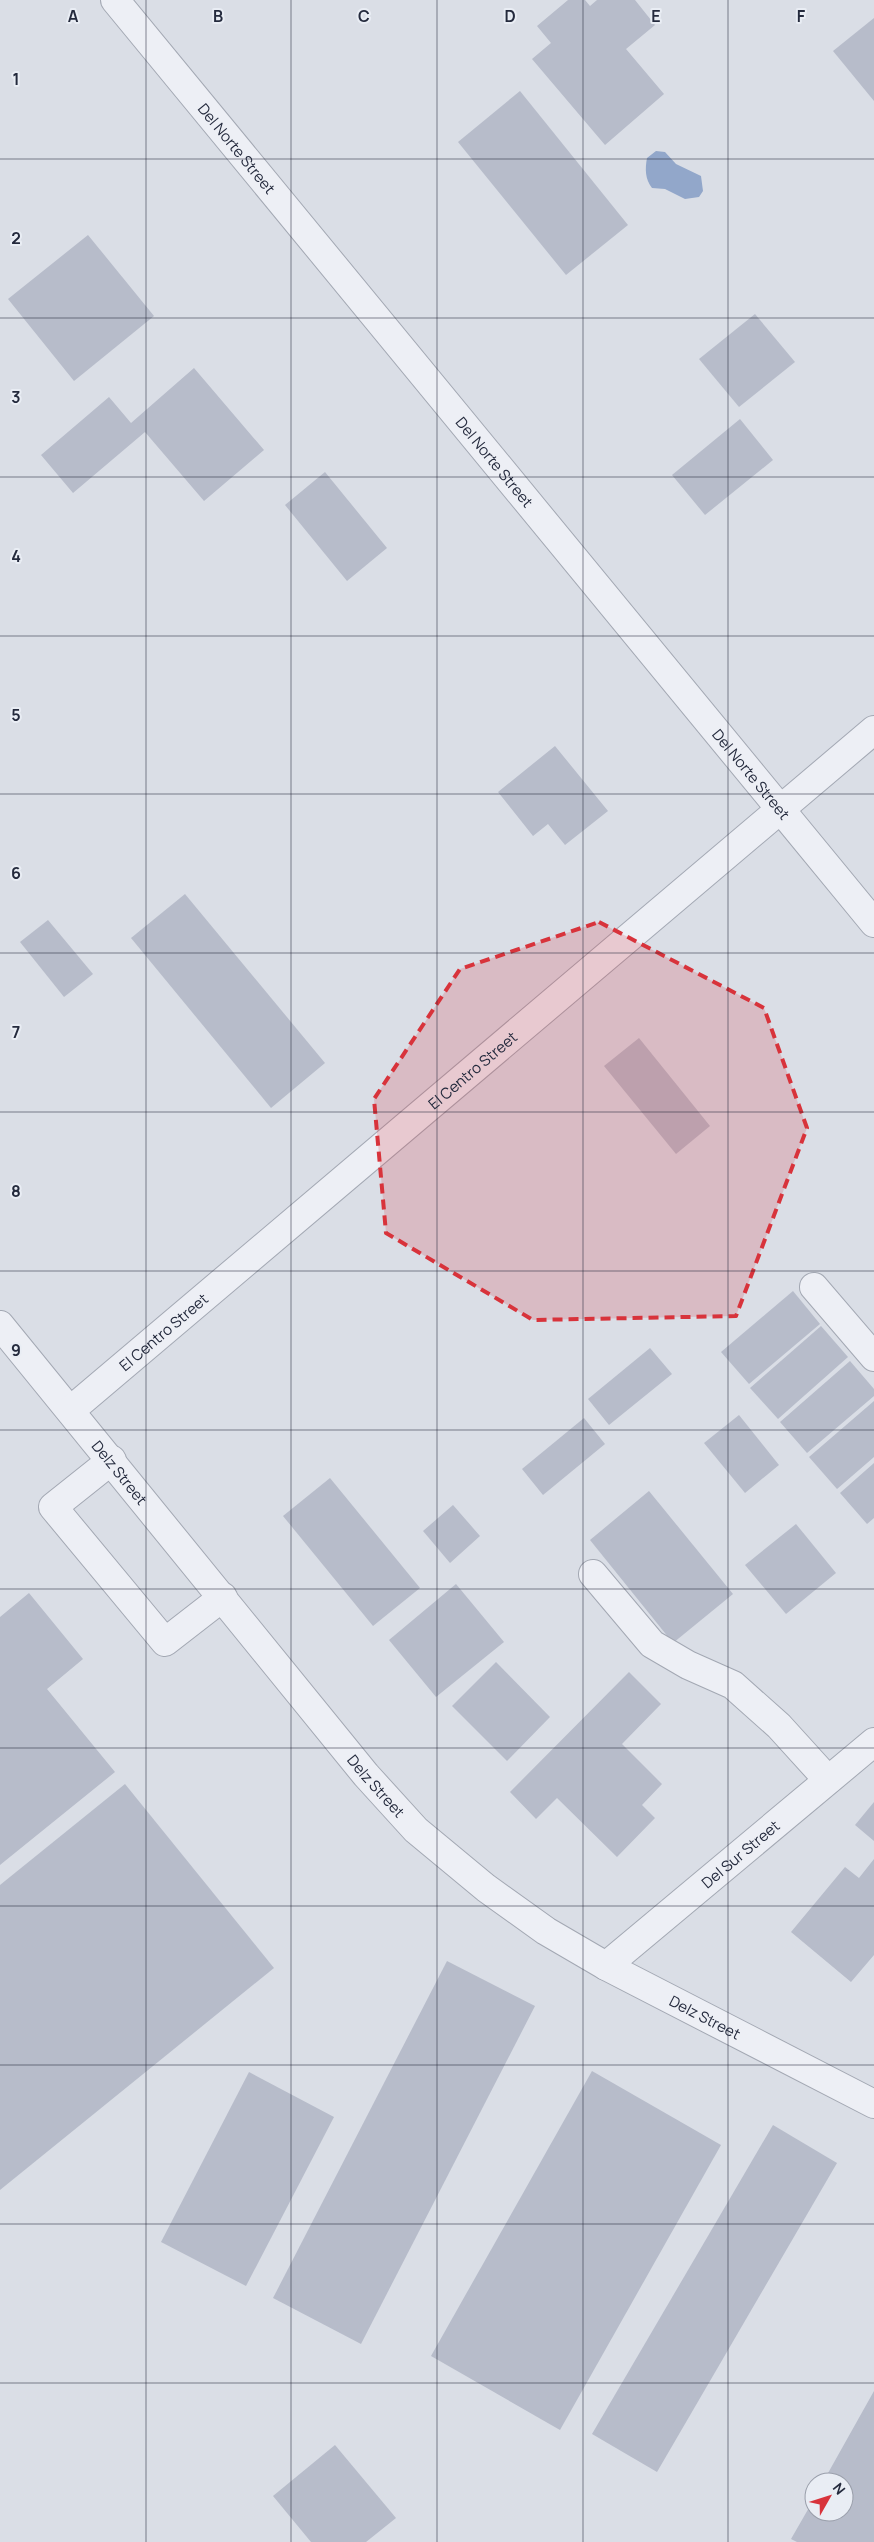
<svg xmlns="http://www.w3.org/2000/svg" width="874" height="2542" viewBox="0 0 874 2542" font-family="Manrope,sans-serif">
<rect width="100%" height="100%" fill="#dadee6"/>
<!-- water -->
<path fill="#92a7ca" d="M656 151 665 152 676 164 701 176 703 191 699 197 685 199 665 189 652 188C645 179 645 169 647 158Z"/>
<!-- building -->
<g fill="#b7bcca">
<polygon points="568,0 585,0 590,6 597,0 635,0 655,25 626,49 664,94 605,145 532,59 551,43 537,26"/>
<polygon points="874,18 874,101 833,51"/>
<polygon points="520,91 628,225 566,275 458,142"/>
<polygon points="88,235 154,316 74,381 8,299"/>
<polygon points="755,314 795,362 739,407 699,359"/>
<polygon points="194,368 264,450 204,501 145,432 73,493 41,455 109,397 131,423"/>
<polygon points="740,419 773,460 705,515 672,475"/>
<polygon points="325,472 387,548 347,581 285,505"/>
<polygon points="555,746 608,811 565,845 548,824 533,836 498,792"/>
<polygon points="185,894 325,1063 271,1108 131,938"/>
<polygon points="48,920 93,974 64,997 20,942"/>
<polygon points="639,1038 710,1126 676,1154 604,1066"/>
<polygon points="793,1291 820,1324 749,1384 721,1352"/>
<polygon points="821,1326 848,1357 778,1419 750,1388"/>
<polygon points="650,1348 672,1374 609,1425 588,1399"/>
<polygon points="850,1361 874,1389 874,1396 807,1453 780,1422"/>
<polygon points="874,1401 874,1457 837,1489 809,1457"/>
<polygon points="739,1415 779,1465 745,1493 704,1443"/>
<polygon points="584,1418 605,1444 543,1495 522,1469"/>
<polygon points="874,1463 874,1518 867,1524 840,1493"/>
<polygon points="330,1478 420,1588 373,1626 283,1516"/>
<polygon points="649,1491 733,1594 673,1643 590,1540"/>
<polygon points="453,1505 480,1536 450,1563 423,1531"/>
<polygon points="796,1524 836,1573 786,1614 745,1565"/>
<polygon points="456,1584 504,1642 436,1697 389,1640"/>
<polygon points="29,1593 83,1659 47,1689 115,1772 0,1865 0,1617"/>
<polygon points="496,1662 550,1717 507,1761 452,1706"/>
<polygon points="629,1672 661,1704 622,1744 662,1784 642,1805 655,1818 617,1857 557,1798 536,1819 510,1792"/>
<polygon points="125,1784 274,1968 0,2190 0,1885"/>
<polygon points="874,1802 874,1841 855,1825"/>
<polygon points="874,1859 874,1955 851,1982 791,1932 845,1867 859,1878"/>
<polygon points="447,1961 535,2006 361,2344 273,2298"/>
<polygon points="592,2071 721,2145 560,2430 431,2356"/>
<polygon points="249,2072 334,2117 246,2286 161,2242"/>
<polygon points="773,2125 837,2163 657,2472 592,2434"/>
<polygon points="874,2391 874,2542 797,2542 791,2539 814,2499 814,2512 844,2512 844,2482 823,2482"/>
<polygon points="335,2445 396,2518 366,2542 311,2542 273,2496"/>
</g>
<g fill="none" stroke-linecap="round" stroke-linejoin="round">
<!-- minor casing -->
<g stroke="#a3a8b3" stroke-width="30">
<g id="minor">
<path id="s1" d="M115 0 874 923"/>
<polyline points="814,1287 874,1357"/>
<path id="s2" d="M0 1325 366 1775 416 1830 486 1888 546 1931 606 1966 874 2104"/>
<path id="s3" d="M71 1410 874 730"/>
<polyline points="112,1460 53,1507 165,1642 223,1597"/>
<polyline points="593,1574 652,1644 688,1665 733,1685 779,1726 828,1780"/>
<path id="s4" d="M606 1966 874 1742"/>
</g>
</g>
<!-- minor -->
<use href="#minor" stroke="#edeff5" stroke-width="28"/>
</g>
<!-- marked area -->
<path fill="#d8333b" fill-opacity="0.2" stroke="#d8333b" stroke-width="4" stroke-dasharray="10 6" stroke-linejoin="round" d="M599 922 764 1008 807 1128 736 1316 533 1320 386 1233 374 1099 460 969Z"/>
<!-- grid -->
<path fill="none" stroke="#242a3d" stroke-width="1" stroke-opacity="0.55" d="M146 0V2542M291 0V2542M437 0V2542M583 0V2542M728 0V2542M0 159H874M0 318H874M0 477H874M0 636H874M0 794H874M0 953H874M0 1112H874M0 1271H874M0 1430H874M0 1589H874M0 1748H874M0 1906H874M0 2065H874M0 2224H874M0 2383H874"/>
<g text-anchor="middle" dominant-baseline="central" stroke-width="4" stroke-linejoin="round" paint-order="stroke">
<!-- street labels -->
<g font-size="15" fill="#242a3d" stroke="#e9edf4">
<text stroke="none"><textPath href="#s1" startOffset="192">Del Norte Street</textPath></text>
<text stroke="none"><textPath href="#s1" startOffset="598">Del Norte Street</textPath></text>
<text stroke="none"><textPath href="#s1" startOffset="1002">Del Norte Street</textPath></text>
<text stroke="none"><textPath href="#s3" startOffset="526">El Centro Street</textPath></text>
<text stroke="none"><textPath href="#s3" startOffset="121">El Centro Street</textPath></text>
<text stroke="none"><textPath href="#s2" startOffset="190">Delz Street</textPath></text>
<text stroke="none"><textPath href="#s2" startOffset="595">Delz Street</textPath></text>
<text stroke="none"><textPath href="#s4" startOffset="175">Del Sur Street</textPath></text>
<text stroke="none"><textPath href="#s2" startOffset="1000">Delz Street</textPath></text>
</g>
</g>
<g font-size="16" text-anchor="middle" font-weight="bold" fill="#242a3d" stroke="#e9edf4" stroke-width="4" stroke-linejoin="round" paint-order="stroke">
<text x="73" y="22">A</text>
<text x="218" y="22">B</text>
<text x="364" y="22">C</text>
<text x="510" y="22">D</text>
<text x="656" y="22">E</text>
<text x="801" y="22">F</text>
<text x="16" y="85">1</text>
<text x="16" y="244">2</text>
<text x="16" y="403">3</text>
<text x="16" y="562">4</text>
<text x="16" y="721">5</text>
<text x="16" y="879">6</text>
<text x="16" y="1038">7</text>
<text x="16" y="1197">8</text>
<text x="16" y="1356">9</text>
</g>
<!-- north arrow -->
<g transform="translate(829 2497) rotate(51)"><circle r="24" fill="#e9edf4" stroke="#9a9fab"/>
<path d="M0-4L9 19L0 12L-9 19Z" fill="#d8333b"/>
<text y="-8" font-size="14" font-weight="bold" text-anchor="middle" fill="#242a3d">N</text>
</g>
</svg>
